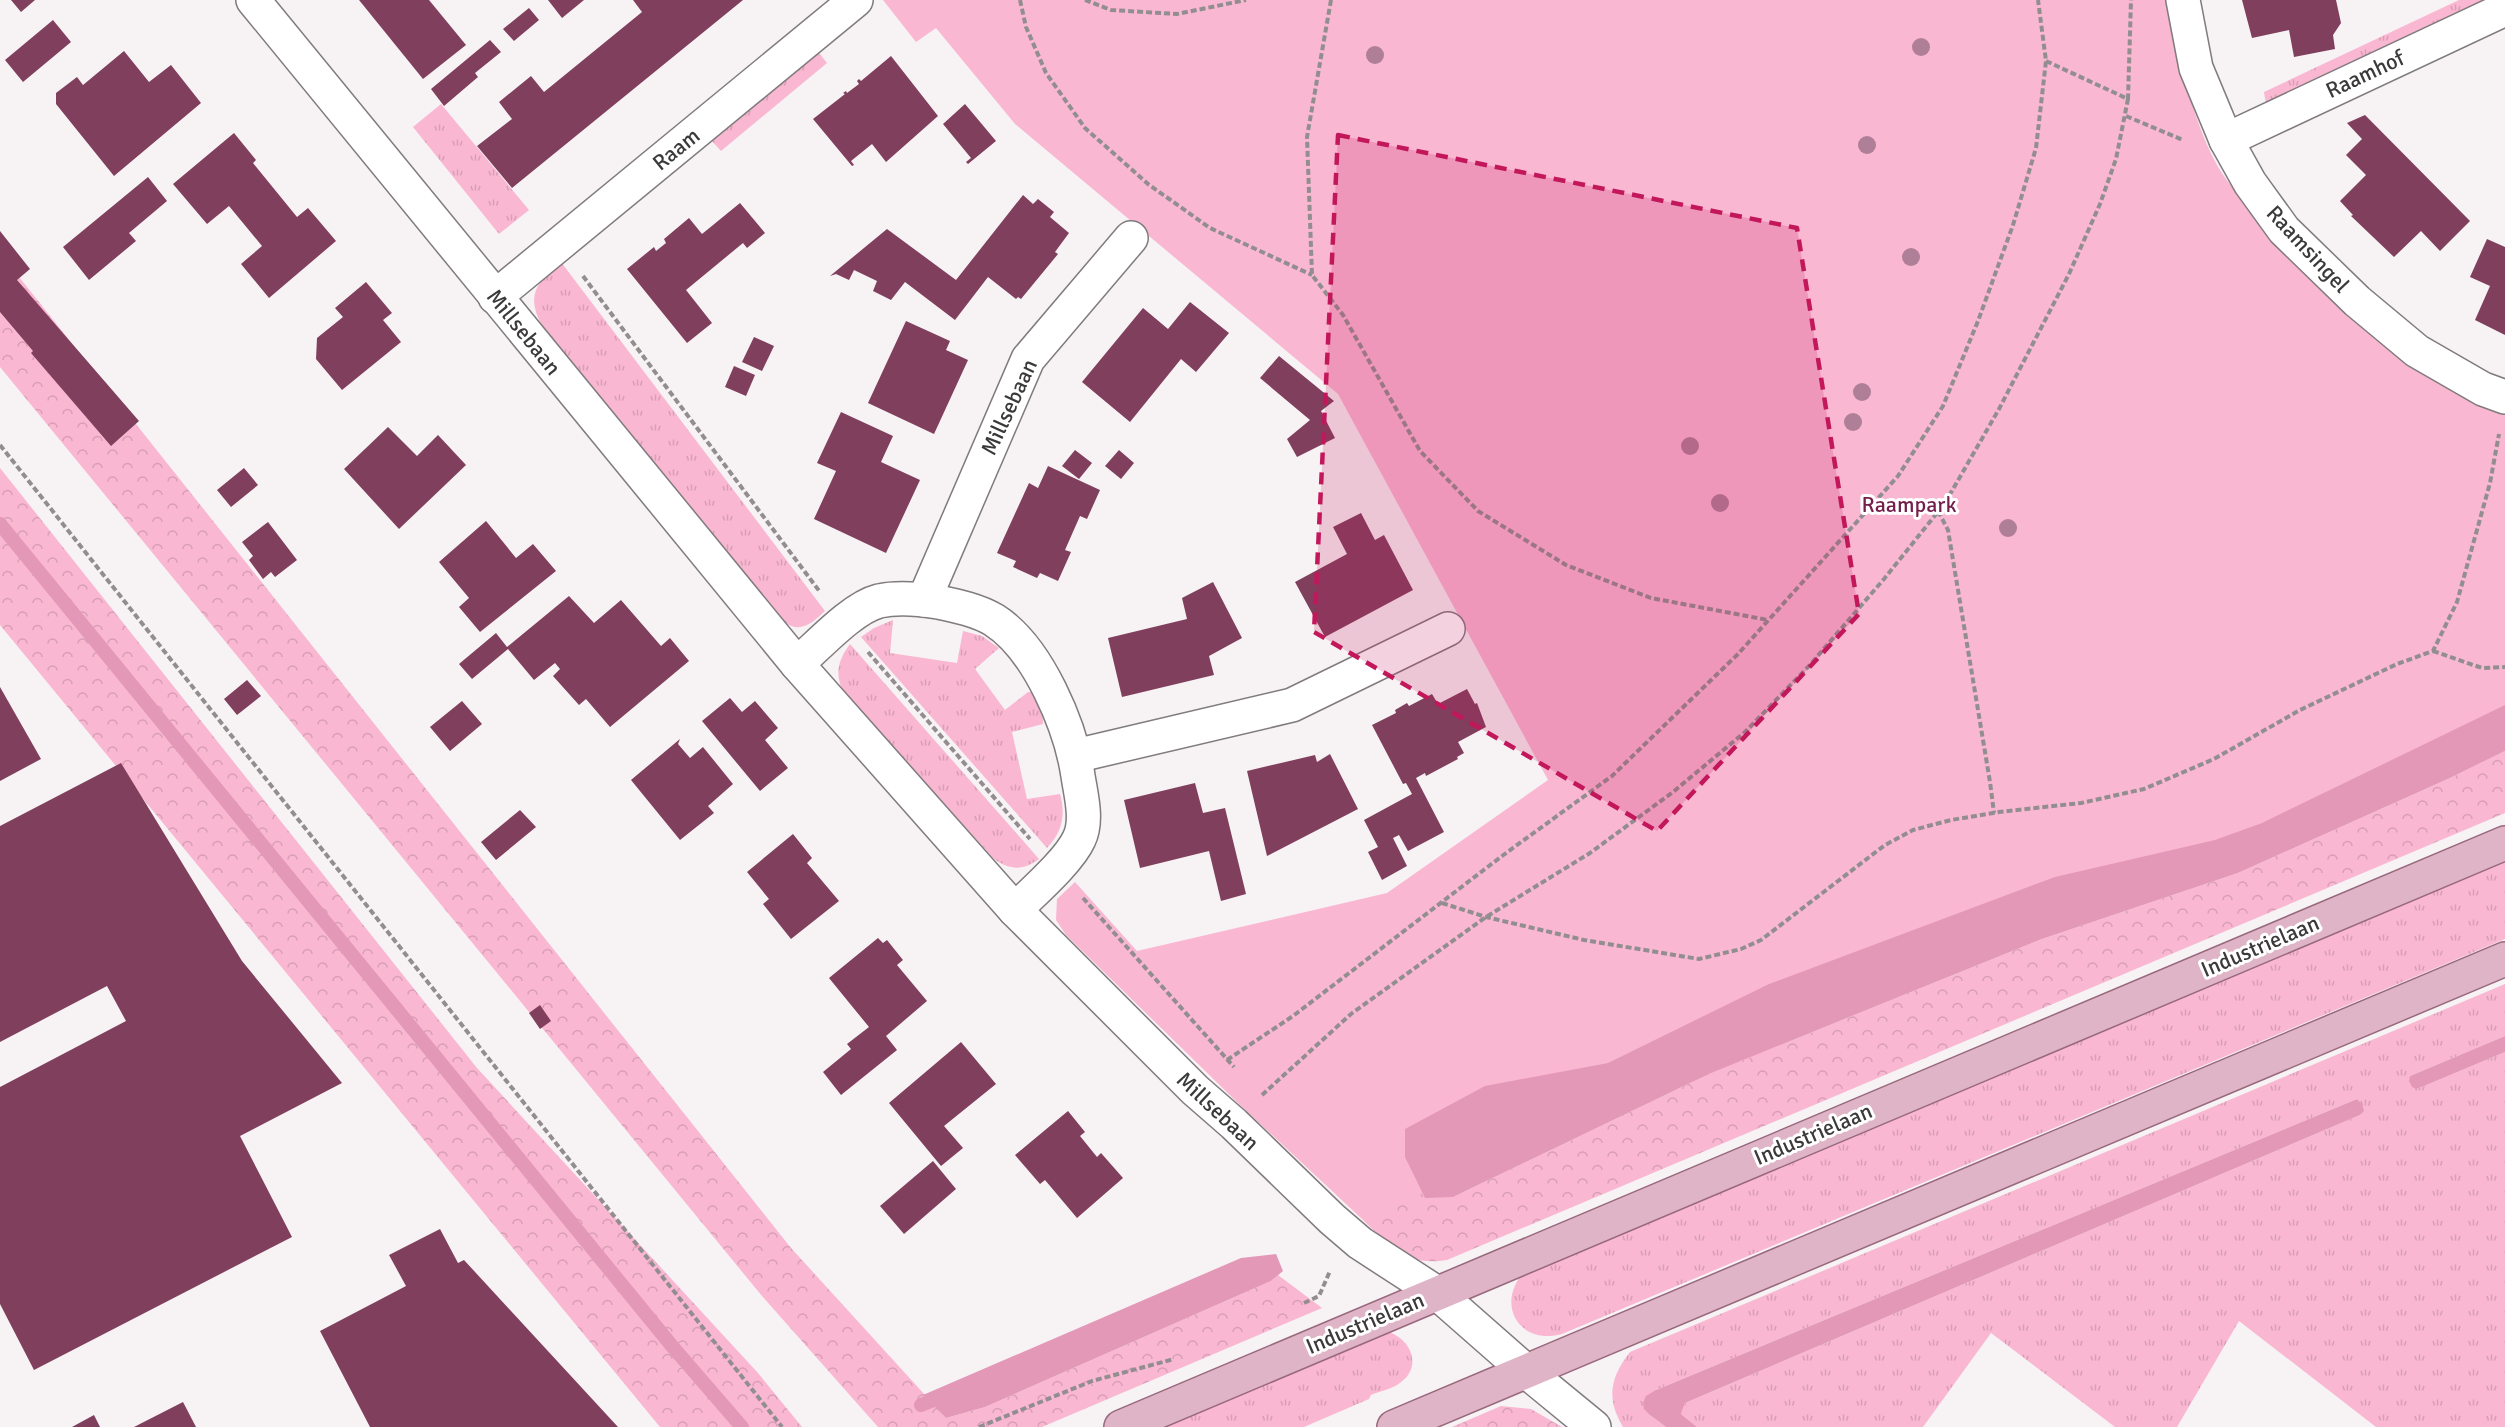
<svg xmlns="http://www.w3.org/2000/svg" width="2505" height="1427" viewBox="0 0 2505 1427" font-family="Signika,sans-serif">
<defs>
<pattern id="grass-tufts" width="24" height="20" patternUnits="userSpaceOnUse" patternTransform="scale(1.5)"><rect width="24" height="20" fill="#fab7d2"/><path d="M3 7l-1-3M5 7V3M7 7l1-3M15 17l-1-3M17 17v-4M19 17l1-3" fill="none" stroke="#d79eb5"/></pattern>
<pattern id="forest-crowns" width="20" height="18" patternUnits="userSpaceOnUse" patternTransform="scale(1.5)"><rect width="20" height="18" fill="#fab7d2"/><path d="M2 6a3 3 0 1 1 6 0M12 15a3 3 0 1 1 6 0" fill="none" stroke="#d79eb5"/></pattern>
</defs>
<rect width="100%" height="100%" fill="#f7f2f4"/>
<!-- grass -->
<g fill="url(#grass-tufts)">
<polygon points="2459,0 2496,0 2266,105 2264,92"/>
<polygon points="819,53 827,63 721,151 711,140"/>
<polygon points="441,104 529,210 499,234 413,127"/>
<path d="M561 262 825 611C812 623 801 634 784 622L544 329C525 297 535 283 561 262Z"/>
<path d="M893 620 890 653 957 663 963 631 982 636 999 648 975 669 1005 710 1028 692H1032C1040 703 1043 711 1043 724L1012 732 1027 799 1060 794C1066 815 1062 832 1047 848L861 637 874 628Z"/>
<path d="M850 644 1039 859C1023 871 1010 870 994 859L844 693C834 675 838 660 850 644Z"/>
<path d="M2505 857V939L1562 1334C1518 1346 1494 1302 1526 1270Z"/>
<path d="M2505 984V1036L2410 1076 2417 1089 2505 1052V1427H2376L2239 1321 2177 1427H2115L1991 1333 1923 1427H1697L1681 1414 1685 1403 2360 1115 2363 1111 2362 1105 2357 1099 1656 1390 1650 1415 1666 1427H1623C1606 1398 1610 1378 1630 1352Z"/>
<path d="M1388 1332C1410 1338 1423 1366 1401 1382 1393 1389 1380 1391 1371 1395L1369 1399 1304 1427H1150Z"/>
</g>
<!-- forest -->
<g fill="url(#forest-crowns)">
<polygon points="0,253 791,1248 946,1418 985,1407 1271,1281 1278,1275 1322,1308 1042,1427 878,1427 762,1296 0,367"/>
<polygon points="0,468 477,1068 758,1373 802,1427 660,1427 0,625"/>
<path d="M2505 751V813L1447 1260C1405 1267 1389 1245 1362 1219L1367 1213 2055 877 1453 1197 1711 1073 2042 939 2238 873 2450 778Z"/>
<polygon points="1501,1406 1531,1409 1562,1427 1452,1427"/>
</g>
<!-- park -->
<path fill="#fab7d2" d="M883 0H2169C2178 54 2191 117 2217 165 2223 176 2231 185 2238 195 2295 276 2409 384 2505 414V744L1362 1219 1241 1106 1066 935 1056 920 1057 899 1075 882 1137 951 1387 893 1548 780 1338 394 1015 124 936 28 916 42Z"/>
<!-- water -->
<g fill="#e398b7">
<polygon points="2505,705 2505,751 2450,778 2238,873 2042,939 1711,1073 1453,1197 1425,1198 1405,1157 1405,1129 1485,1086 1608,1063 1769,984 2055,877 2215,840 2262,823"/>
<polygon points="2505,1036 2505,1052 2417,1089 2412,1087 2409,1081 2410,1076"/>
<polygon points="2357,1099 2362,1104 2364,1111 2360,1115 1685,1403 1681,1414 1697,1427 1666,1427 1650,1415 1644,1409 1643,1403 1646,1396 1656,1390"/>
<polygon points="1276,1254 1283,1271 1271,1281 985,1407 946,1418 923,1395 1241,1258"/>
</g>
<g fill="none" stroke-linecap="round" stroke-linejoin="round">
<!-- stream -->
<g stroke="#e398b7" stroke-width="14">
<polyline points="0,524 672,1346 742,1427"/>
<polyline points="921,1405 946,1395"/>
</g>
</g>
<!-- building -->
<g fill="#803f5d">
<polygon points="11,0 35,0 21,12"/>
<polygon points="359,0 429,0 466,45 423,79"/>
<polygon points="548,0 584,0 562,18"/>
<polygon points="633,0 743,0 512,188 477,146 512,119 499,102 531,76 544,92 642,12"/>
<polygon points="2242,0 2336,0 2341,23 2333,35 2335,49 2294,57 2289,30 2252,38"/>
<polygon points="529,8 539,20 514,41 503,29"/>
<polygon points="53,20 71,42 23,82 5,60"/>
<polygon points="490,40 501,52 475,73 478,77 444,106 431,89"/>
<polygon points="124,51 149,82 171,65 201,103 114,176 56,104 56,93 77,77 83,85"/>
<polygon points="891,56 938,116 886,162 872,144 851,161 854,165 852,166 813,119 845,94 843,93 846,91 847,93 859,84 857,81 859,79 861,81"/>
<polygon points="965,104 996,141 968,164 966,162 971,158 943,124"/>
<polygon points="2365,115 2470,221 2440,251 2421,231 2394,257 2351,216 2353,215 2340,201 2366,175 2346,155 2362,139 2347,123"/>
<polygon points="234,133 256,160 253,163 297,217 308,208 336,241 269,298 241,264 262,246 229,206 207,224 173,184"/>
<polygon points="148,177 167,201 129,233 136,241 89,280 63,247"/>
<polygon points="1023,195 1033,204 1038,199 1054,212 1050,217 1069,233 1055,252 1058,254 1021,299 1018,297 1016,299 988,277 955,320 905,282 891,300 873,291 877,281 854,270 849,280 836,274 830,276 887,229 956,280"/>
<polygon points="740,203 765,233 747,248 743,243 686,290 712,323 687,343 627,269 654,247 656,251 666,243 664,239 689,218 702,234"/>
<polygon points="0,231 30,269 17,280 139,421 111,446 31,353 33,351 0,312"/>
<polygon points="2487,239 2505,247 2505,335 2475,320 2490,286 2470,277"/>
<polygon points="366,282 392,313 383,320 401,342 342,390 316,359 317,338 343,317 335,308"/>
<polygon points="1190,302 1229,333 1196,372 1181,359 1130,422 1082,382 1143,308 1168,329"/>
<polygon points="906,321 950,341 946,350 968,360 934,434 868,403"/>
<polygon points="754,337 774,346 762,371 742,362"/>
<polygon points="1279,356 1334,401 1321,411 1335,438 1297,457 1287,439 1310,420 1260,378"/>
<polygon points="734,366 755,375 746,396 725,387"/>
<polygon points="841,412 893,436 881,462 920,480 886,553 814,519 836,471 817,463"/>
<polygon points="388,427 417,456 438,435 466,465 399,529 344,469"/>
<polygon points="1075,450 1092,463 1079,479 1062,466"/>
<polygon points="1119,450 1134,463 1121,479 1105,466"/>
<polygon points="1048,466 1100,490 1087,519 1080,516 1065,550 1071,552 1058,581 1040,573 1037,578 1013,567 1016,561 997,553 1029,483 1038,488"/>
<polygon points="244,468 258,485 231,507 217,490"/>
<polygon points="1361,513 1375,540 1384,535 1413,590 1325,637 1295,582 1347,554 1333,527"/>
<polygon points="486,521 516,558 533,544 556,571 480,632 459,607 469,598 439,562"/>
<polygon points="268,522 297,560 275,577 271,572 263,579 249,560 253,556 242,542"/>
<polygon points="1213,582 1242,638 1209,656 1214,675 1122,697 1108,638 1187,619 1182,598"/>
<polygon points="569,596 594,623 621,600 661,646 670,638 689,661 610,727 586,699 579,705 553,676 560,669 555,663 534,680 508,649 472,679 459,664 496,633 507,647"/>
<polygon points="247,680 261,696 237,715 224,699"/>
<polygon points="0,687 41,759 0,781"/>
<polygon points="1467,689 1475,704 1477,703 1486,727 1458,742 1464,753 1457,757 1458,759 1426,776 1425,773 1416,778 1444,832 1408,851 1399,835 1393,838 1407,866 1382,880 1368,852 1378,847 1364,820 1412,794 1406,783 1403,784 1372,725 1396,713 1395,710 1407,703 1409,706 1432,694 1438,704"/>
<polygon points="730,698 742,712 755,701 778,728 765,740 788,768 760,791 702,721"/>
<polygon points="462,701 482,724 450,751 430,727"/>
<polygon points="680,739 678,744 690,758 703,747 733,784 708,806 714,813 680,840 631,780"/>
<polygon points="1330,754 1358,809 1267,856 1247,771 1315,755 1317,762"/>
<polygon points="121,763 242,961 342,1083 240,1136 292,1237 34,1370 0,1304 0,1087 126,1021 107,986 0,1042 0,826"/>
<polygon points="1195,783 1203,813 1225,808 1246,894 1221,901 1209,851 1140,868 1124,800"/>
<polygon points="520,810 536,827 496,860 481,842"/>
<polygon points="793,834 812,858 807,863 839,901 791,939 763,904 769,899 747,872"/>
<polygon points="878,938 883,943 887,940 903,960 897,965 927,1001 886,1036 897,1050 841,1095 823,1072 851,1049 847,1044 869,1027 829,978"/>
<polygon points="540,1005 551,1021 540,1029 529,1013"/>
<polygon points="961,1042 996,1084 944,1126 963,1148 941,1166 889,1103"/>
<polygon points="1068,1111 1085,1132 1080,1136 1097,1157 1101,1153 1123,1178 1077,1218 1045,1180 1040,1184 1015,1155"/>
<polygon points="933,1161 956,1189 904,1234 880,1206"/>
<polygon points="440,1229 458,1263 464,1260 618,1427 370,1427 320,1331 406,1286 389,1255"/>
<polygon points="183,1402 196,1427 134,1427"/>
<polygon points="94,1415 100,1427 72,1427"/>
</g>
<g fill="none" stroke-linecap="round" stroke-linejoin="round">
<!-- minor casing -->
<g stroke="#807b7d" stroke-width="36">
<g id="minor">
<polyline points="253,0 797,664 1015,910 1195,1090 1234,1124 1332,1219 1360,1243 1437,1293 1527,1372 1594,1427"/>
<polyline points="2183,0 2196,68 2226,140 2250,183 2284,230 2357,301 2417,351 2483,389 2505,397"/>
<polyline points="2226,140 2505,9"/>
<polyline points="495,297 856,0"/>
<polyline points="924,600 1028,359 1131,238"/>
<path d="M797 664C819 645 852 608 879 601 898 597 919 599 938 602 957 606 977 610 994 620 1038 648 1071 727 1078 776 1081 795 1088 821 1079 839 1069 861 1033 892 1015 910"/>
<polyline points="1075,756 1292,705 1448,629"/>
</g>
</g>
<!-- major casing -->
<g stroke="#98687c" stroke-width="36">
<g id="major">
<polyline points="1121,1427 2505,843"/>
<polyline points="1394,1427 2505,959"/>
</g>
</g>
<!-- path -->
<g stroke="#928e90" stroke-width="4" stroke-dasharray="6 3" stroke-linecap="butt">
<polyline points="1020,0 1026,27 1046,73 1085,128 1148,184 1210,228 1312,275"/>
<polyline points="1085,0 1111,10 1177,14 1246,0"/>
<polyline points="1331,0 1307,137 1312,275 1343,315 1420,451 1478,511 1566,565 1651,598 1768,620"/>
<polyline points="2046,61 2128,99 2131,0"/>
<polyline points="2126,116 2183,140"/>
<polyline points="583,276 820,592"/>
<polyline points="0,445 782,1427"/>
<polyline points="1938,511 1948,530 1990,782 1994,813"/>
<polyline points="2433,651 2482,668 2505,667"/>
<polyline points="868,652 1030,839"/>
<polyline points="1083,898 1234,1067"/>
<polyline points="1442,903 1486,917 1584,940 1699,959 1741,949 1761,940 1885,845 1913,830 1951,820 1999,812 2081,803 2144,789 2214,759 2300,710 2397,664 2433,651 2457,602 2490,483 2499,434"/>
<polyline points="1227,1060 1293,1016 1502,856 1612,776 1738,654 1898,476 1943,406 1978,321 2013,225 2036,148 2046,61 2038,0"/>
<polyline points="1262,1095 1351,1014 1486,917 1590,853 1673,792 1745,732 1809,666 1884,579 1945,503 1999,409 2069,274 2100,204 2116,159 2128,99"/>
<polyline points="1304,1303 1319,1296 1330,1271"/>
<polyline points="979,1427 1092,1381 1174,1359"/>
</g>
<!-- minor -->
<use href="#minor" stroke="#fff" stroke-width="33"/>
<!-- major -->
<use href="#major" stroke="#dfb4c6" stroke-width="33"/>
</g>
<!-- trees -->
<g fill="#af7e97">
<circle cx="1921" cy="47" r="9"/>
<circle cx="1375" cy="55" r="9"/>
<circle cx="1867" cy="145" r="9"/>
<circle cx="1911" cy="257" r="9"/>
<circle cx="1862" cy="392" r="9"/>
<circle cx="1853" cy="422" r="9"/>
<circle cx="1690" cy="446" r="9"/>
<circle cx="1720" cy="503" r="9"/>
<circle cx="2008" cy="528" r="9"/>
</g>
<!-- marked area -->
<path fill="#c2185b" fill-opacity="0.2" stroke="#c2185b" stroke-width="4.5" stroke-dasharray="12 8" stroke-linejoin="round" d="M1338 135 1797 228 1859 614 1657 831 1314 632Z"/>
<g text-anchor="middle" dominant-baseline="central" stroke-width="6" stroke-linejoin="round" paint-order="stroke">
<!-- street labels -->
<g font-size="22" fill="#3b393a" stroke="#fff">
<text transform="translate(2365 74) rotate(-25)">Raamhof</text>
<text transform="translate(676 149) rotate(-39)">Raam</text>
<text transform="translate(2308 249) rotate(47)">Raamsingel</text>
<text transform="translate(524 332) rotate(51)">Millsebaan</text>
<text transform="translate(1009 407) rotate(-65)">Millsebaan</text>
<text transform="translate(2260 946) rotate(-23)">Industrielaan</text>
<text transform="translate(1218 1111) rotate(43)">Millsebaan</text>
<text transform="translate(1813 1134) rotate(-23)">Industrielaan</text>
<text transform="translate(1365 1323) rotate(-23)">Industrielaan</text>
</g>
<!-- park labels -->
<g font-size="22" fill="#741f4b" stroke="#fff">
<text x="1909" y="504">Raampark</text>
</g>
</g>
</svg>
